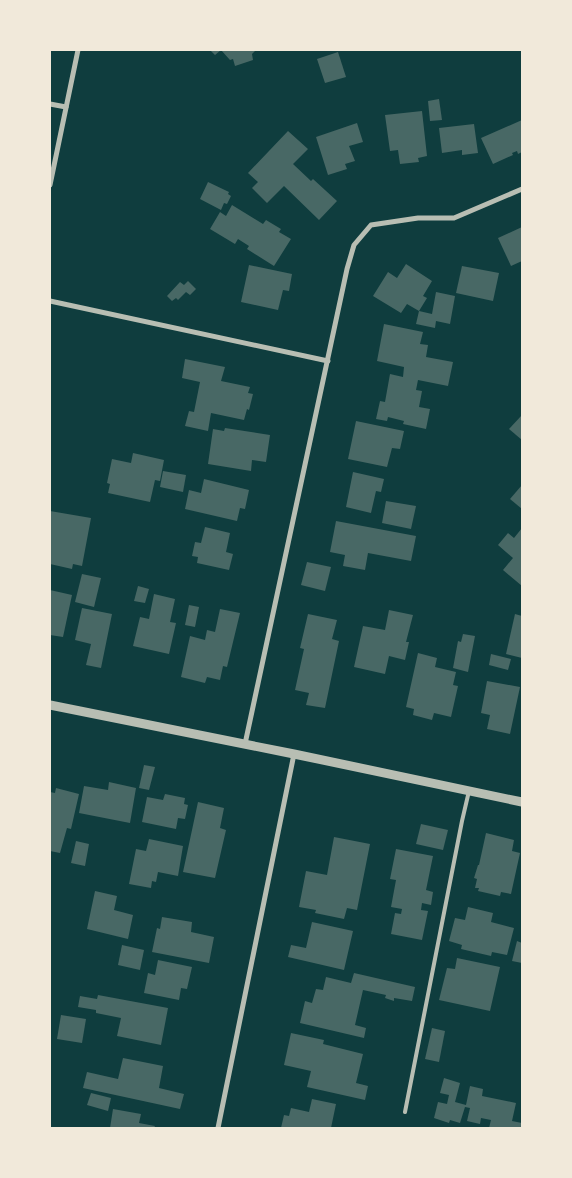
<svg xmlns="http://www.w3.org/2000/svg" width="572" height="1178" viewBox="0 0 572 1178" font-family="'Fira Sans',sans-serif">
<rect width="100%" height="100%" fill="#0f3d3e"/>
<!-- building -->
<g fill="#486865">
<polygon points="210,50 256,50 252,54 253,60 235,66 233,59 230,60 221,50 215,55"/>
<polygon points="338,52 346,77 325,83 317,59"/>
<polygon points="439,99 442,120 430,121 428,101"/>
<polygon points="422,111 427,156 418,158 419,162 400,164 398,150 390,151 385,115"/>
<polygon points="522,120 522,152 518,154 517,151 512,153 513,155 493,164 481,138"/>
<polygon points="357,123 363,142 349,146 355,161 345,164 347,169 328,175 316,137"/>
<polygon points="474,124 478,153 462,155 462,150 442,153 439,128"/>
<polygon points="288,131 308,149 293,164 311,181 313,179 337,201 319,220 284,186 267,203 252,188 258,182 248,173"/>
<polygon points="208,182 229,192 228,194 231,196 227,204 224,203 221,210 200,199"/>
<polygon points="232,205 263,224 266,220 281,229 279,232 291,239 274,266 247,249 249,246 238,239 235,244 210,229 220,212 226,216"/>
<polygon points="522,227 522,261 511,266 498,238"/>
<polygon points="406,264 432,281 423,296 427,298 419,311 407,304 401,313 373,296 388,272 397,278"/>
<polygon points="249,265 292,274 289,291 283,290 278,310 241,302"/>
<polygon points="462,266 499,273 493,301 456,293"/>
<polygon points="188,281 196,289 190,295 186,292 178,300 176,298 172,301 167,296 180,282 184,285"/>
<polygon points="436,292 455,296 450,324 436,321 435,328 416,324 419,311 432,314"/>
<polygon points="384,324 423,332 420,344 428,345 426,357 453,362 448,386 418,380 416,390 422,391 419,407 430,409 426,429 403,424 404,421 388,417 387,421 376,419 380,401 385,402 390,374 403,377 404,367 377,361"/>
<polygon points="185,359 225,367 221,381 250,387 248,393 253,394 249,410 247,409 244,420 211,413 208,431 185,426 189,411 194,412 200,382 182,378"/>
<polygon points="522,415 522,440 509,429"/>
<polygon points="356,421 404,431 400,449 392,448 387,467 348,459"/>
<polygon points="225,428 270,435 266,462 252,460 251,471 208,464 213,429 224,431"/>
<polygon points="133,453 164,460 160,481 155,480 150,502 108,493 110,484 107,483 112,459 131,463"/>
<polygon points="163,471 186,475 183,492 160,487"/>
<polygon points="353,472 384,479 381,492 376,491 371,513 346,507"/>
<polygon points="204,479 249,490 245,509 240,508 237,521 185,509 189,490 201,493"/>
<polygon points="522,485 522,509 510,499"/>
<polygon points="386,501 416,506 411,529 382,523"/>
<polygon points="50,511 91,518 82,566 73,564 72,569 50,564"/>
<polygon points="336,521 416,536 411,561 368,553 365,570 343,566 345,555 330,552"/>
<polygon points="205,527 230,533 226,552 233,554 229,570 197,563 198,557 192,556 195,542 201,543"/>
<polygon points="522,528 522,586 503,570 513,558 498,545 508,533 514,538"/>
<polygon points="307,562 331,567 325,591 301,585"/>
<polygon points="82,574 101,578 94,607 75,602"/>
<polygon points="138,586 149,589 145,603 134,601"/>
<polygon points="50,590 72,595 63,637 50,635"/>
<polygon points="154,594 175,599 170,622 176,623 169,654 133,646 140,617 149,619"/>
<polygon points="189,605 199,607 195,627 185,625"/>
<polygon points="82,608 112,614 101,668 86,665 91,644 75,640"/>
<polygon points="220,609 240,613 227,667 223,666 220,680 207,677 205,683 181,677 190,636 205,640 207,630 215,632"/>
<polygon points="389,610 413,615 406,642 409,642 405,660 389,656 385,674 354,667 363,626 385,630"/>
<polygon points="308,614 337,620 332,639 339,641 325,708 306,705 309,693 295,690 304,649 300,648"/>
<polygon points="515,614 522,616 522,658 506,654"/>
<polygon points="463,634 475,636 468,672 453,668 458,641 461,642"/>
<polygon points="418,653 437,658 435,667 456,672 453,685 458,686 451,717 434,713 432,720 413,715 414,709 406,707"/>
<polygon points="491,654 511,659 508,670 489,665"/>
<polygon points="487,681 520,687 510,734 487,729 490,715 481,713"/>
<polygon points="144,765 155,767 149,790 139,788"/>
<polygon points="109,782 136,788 130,823 79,813 84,786 108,790"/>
<polygon points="56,788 79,794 71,829 67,828 60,853 50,851 50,792 55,793"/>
<polygon points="165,794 185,798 184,804 188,805 185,819 178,818 176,829 142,822 147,797 163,800"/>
<polygon points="198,802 224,808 220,828 226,830 215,878 183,872"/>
<polygon points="421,824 448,830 443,850 416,844"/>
<polygon points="486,833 514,840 512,851 520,853 511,894 501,892 500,896 478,891 479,888 475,888 477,879 474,878 478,865 479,865"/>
<polygon points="334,837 370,844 357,910 347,908 344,919 315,913 316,910 299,907 306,871 327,875"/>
<polygon points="149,839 183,846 178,876 158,872 156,882 152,881 151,888 129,884 136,849 146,851"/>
<polygon points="76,841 89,844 85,866 71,863"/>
<polygon points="396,849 433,856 426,890 433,892 431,905 422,903 421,910 428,911 422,940 391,934 395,913 401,914 402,909 391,907 396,880 390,879"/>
<polygon points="95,891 117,896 114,910 133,915 128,939 87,929"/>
<polygon points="468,907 493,913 491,922 514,928 507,955 492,952 491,956 461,949 462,945 449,941 455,918 465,920"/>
<polygon points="162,917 192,922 191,932 214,937 209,963 152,952 157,928 160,929"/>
<polygon points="312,922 353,931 344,970 288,957 291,945 306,948"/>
<polygon points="517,941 522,943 522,963 512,961"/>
<polygon points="122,945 144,950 140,970 118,965"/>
<polygon points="457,958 500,967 490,1011 439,1000 447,968 455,969"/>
<polygon points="158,960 192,967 187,989 181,988 179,1000 144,993 148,973 155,975"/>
<polygon points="354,973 415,987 412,1001 394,998 394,1001 385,998 386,995 363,990 355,1025 366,1028 364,1038 300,1023 305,1001 312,1003 316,989 323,990 326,977 351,983"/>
<polygon points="98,995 168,1008 161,1045 117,1036 121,1018 96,1013 96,1010 78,1007 80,996 97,999"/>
<polygon points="61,1015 86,1019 82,1043 57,1039"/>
<polygon points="432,1028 445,1031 439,1062 425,1059"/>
<polygon points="291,1033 324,1040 323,1044 363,1054 356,1083 368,1086 365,1100 307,1087 311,1071 284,1065"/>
<polygon points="123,1058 163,1066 159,1088 184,1094 180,1109 83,1088 87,1072 118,1079"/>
<polygon points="444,1078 460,1083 455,1102 466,1105 470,1086 483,1089 482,1096 516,1103 512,1121 522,1123 522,1128 489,1128 491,1120 481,1118 480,1124 467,1121 470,1108 465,1107 460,1123 450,1120 449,1123 434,1118 438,1102 447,1104 449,1095 440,1093"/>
<polygon points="91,1093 111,1098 108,1111 87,1105"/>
<polygon points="312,1099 336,1104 331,1128 281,1128 284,1115 289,1116 291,1108 309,1112"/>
<polygon points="113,1109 141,1114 139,1123 155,1126 154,1128 110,1128"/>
</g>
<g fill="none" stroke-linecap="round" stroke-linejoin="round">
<!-- service -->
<polyline stroke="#b8beb3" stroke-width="4" points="405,1112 462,821 469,791"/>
<!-- minor -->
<g stroke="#b8beb3" stroke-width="5">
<polyline points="50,104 66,107"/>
<polyline points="50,185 78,50"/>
<polyline points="50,301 328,361"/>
<polyline points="245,744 347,269 354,245 371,225 418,218 454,218 522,189"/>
<polyline points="218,1128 294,754"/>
</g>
<!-- tertiary -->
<polyline stroke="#b8beb3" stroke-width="9" points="50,705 294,754 522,802"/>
</g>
<!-- border -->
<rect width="572" height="1178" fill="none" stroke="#f1e9da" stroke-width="102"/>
</svg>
